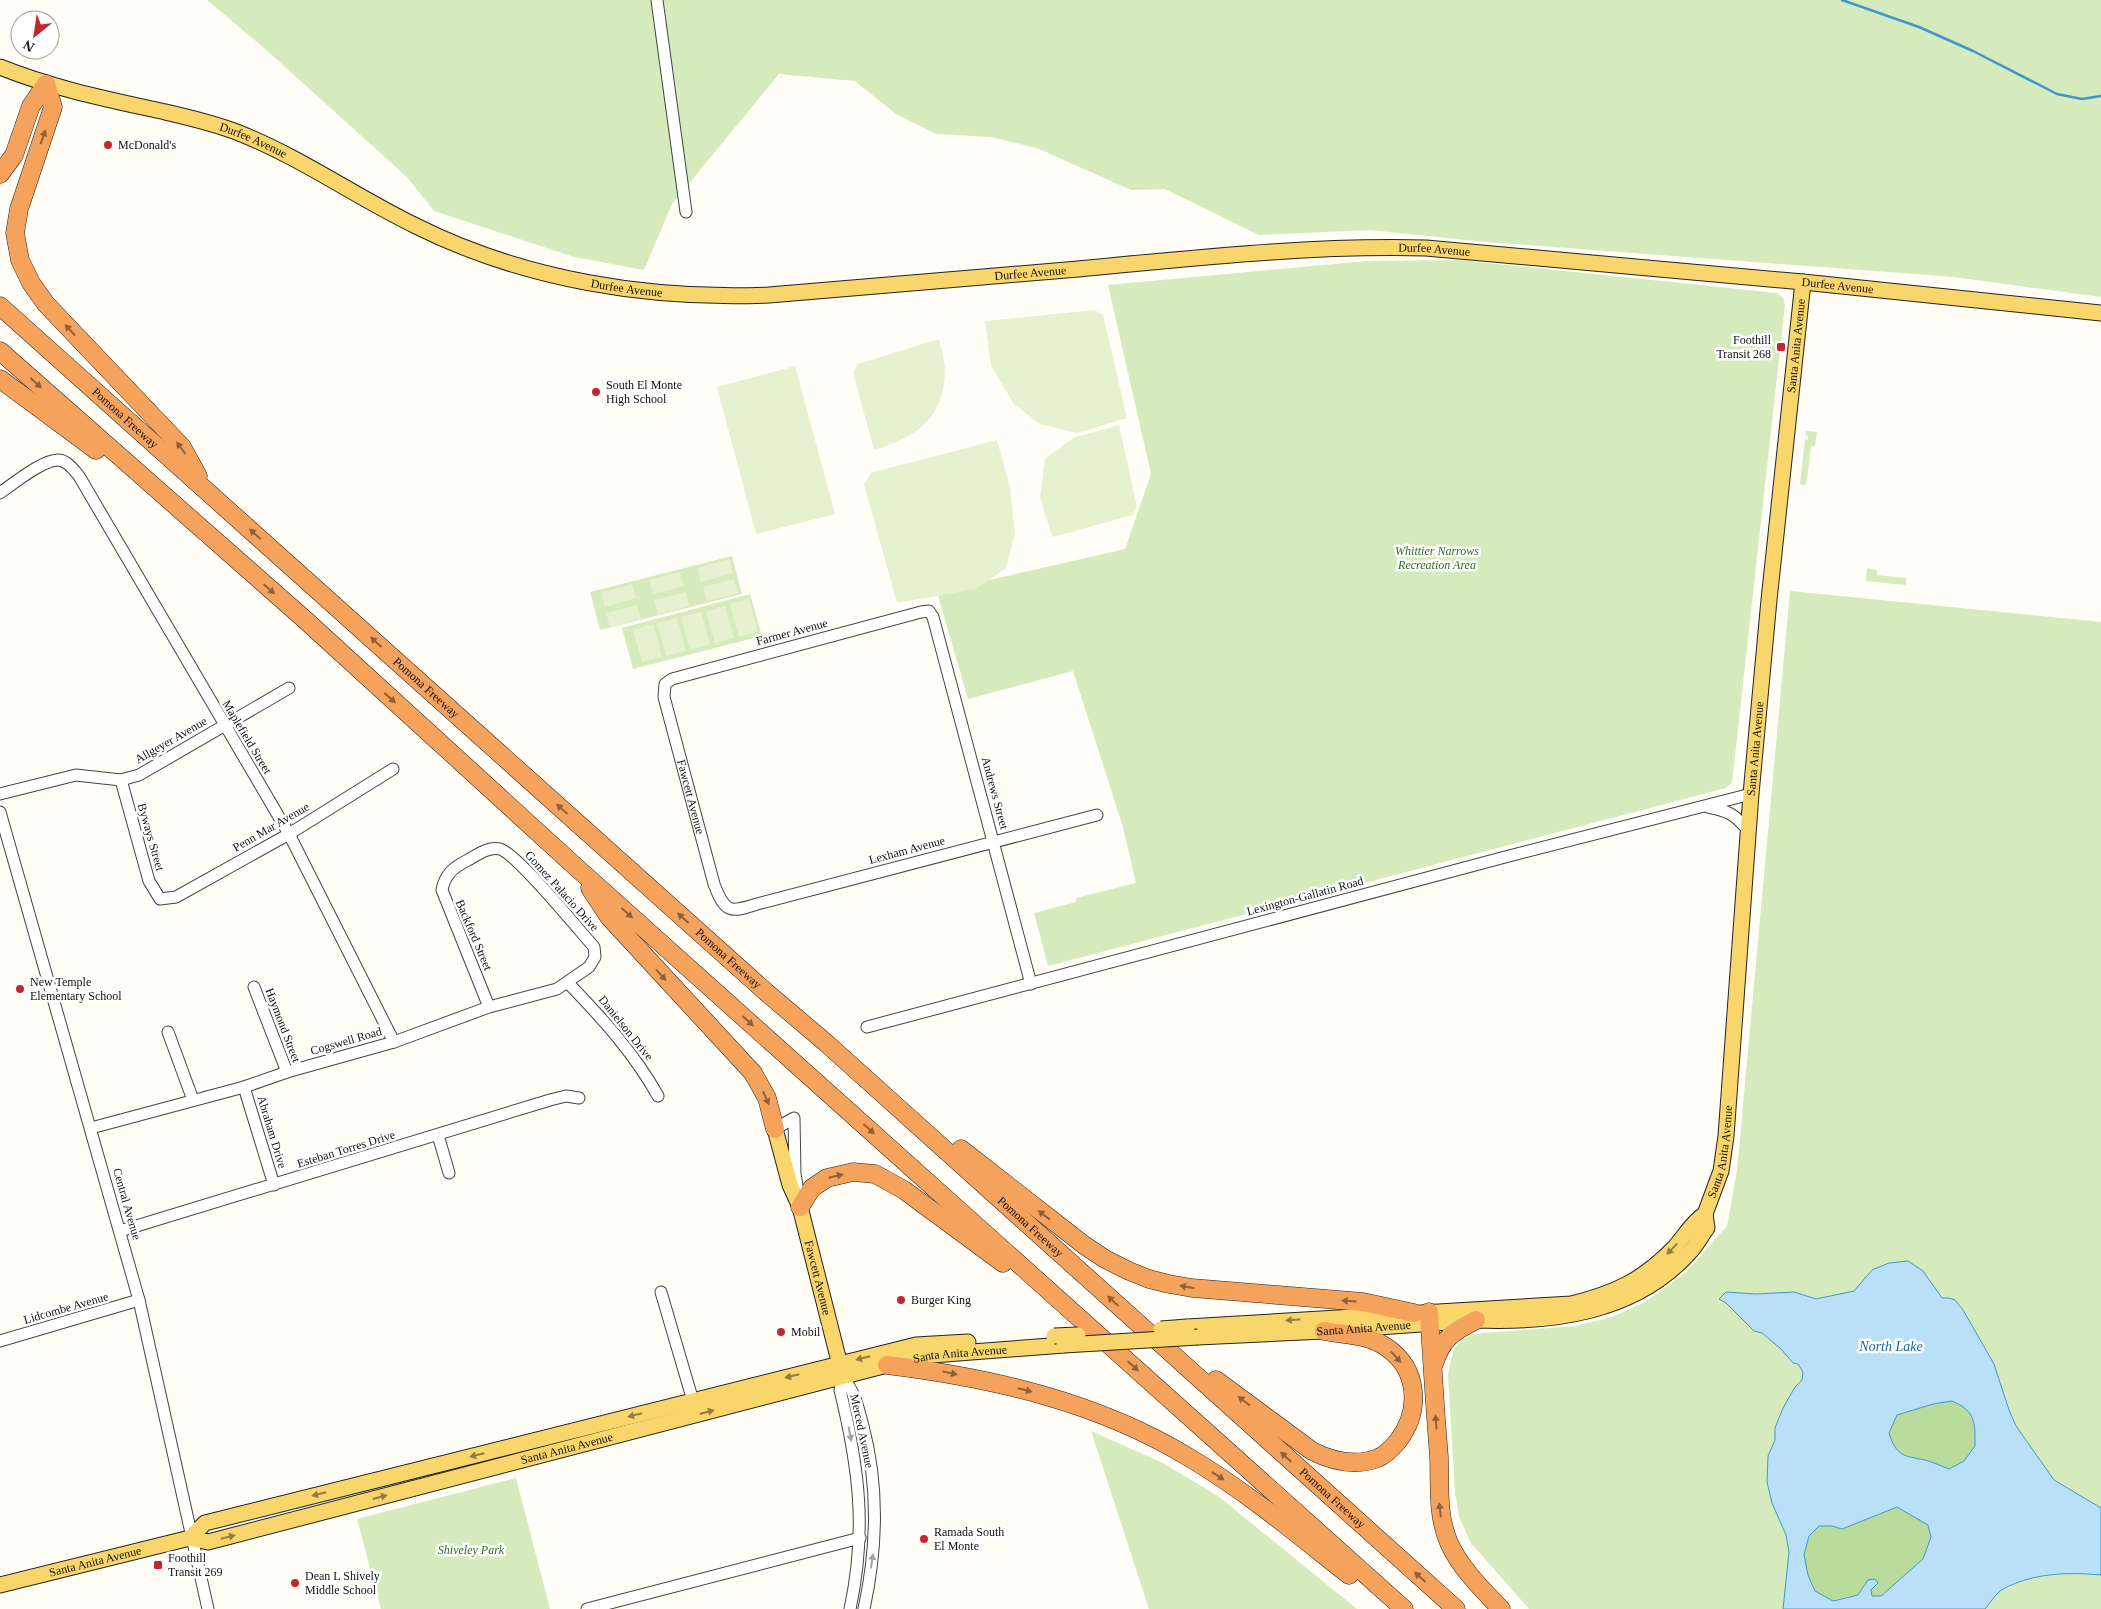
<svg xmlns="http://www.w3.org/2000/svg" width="2101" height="1609" viewBox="0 0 2101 1609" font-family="Georgia,serif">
<rect width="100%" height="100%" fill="#fffdf5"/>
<!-- green -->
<g fill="#d5ebbd">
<polygon points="207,0 2101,0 2101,297 1954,277 1486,242 1370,230 1259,235 1165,189 1131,190 1037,148 991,137 936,134 896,114 855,81 779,74 672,204 644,270 574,257 434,211 407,177 264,48"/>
<polygon points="1459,260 1777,293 1783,298 1785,305 1732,783 1726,788 1048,966 1034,913 1076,902 1076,898 1136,883 1123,827 1073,671 968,699 937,592 1125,549 1151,474 1108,285 1367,261"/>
<polygon points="1806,431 1817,432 1815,446 1811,446 1807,479 1805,485 1800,484 1805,439 1808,440 1808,436 1805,435"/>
<polygon points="732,556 742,594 600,630 590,592"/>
<polygon points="1867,568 1877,570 1877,575 1906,578 1906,585 1866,581"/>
<polygon points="1790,591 2101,622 2101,1609 1529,1609 1471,1543 1459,1517 1455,1492 1448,1375 1453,1351 1458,1343 1472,1334 1575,1326 1612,1317 1645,1302 1686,1272 1727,1226 1737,1171"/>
<polygon points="750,594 762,636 633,669 622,628"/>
<polygon points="1091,1431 1163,1463 1218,1496 1357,1609 1149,1609"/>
<polygon points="516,1478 550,1609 381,1609 357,1519"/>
</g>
<!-- forest -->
<g fill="#b9dc9c">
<path d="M1952 1401C1976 1411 1975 1422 1975 1446L1964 1461 1949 1469 1928 1461 1901 1455 1893 1446 1889 1433 1896 1415 1933 1404Z"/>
<polygon points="1897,1507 1928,1525 1931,1536 1923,1559 1881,1596 1872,1597 1868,1580 1858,1595 1845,1597 1832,1601 1815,1591 1808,1575 1804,1555 1809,1536 1819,1526 1832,1526 1842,1529"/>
</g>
<!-- pitch -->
<g fill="#e6f2cf">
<polygon points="1095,310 1103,315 1127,418 1077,433 1040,424 1014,404 991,366 985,321"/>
<path d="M939 339C941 349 945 360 945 370 944 420 916 437 874 450L853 372 858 364Z"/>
<polygon points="795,366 835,514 756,534 717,387"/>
<polygon points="1119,425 1137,507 1133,515 1052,537 1040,497 1045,459 1073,438"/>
<polygon points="997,440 1010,488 1015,534 1006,568 976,589 897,603 864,484 871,473"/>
<polygon points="729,559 733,573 701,582 698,568"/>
<polygon points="680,572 684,586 653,594 649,580"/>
<polygon points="734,579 738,593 707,601 703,587"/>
<polygon points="632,584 636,598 605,607 601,593"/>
<polygon points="686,592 689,606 658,614 654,600"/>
<polygon points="749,599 758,632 739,637 730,604"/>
<polygon points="637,605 641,619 610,627 606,613"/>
<polygon points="725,606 734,638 715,643 706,611"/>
<polygon points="701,612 710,645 690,650 681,617"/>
<polygon points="677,618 686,651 666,656 657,623"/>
<polygon points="653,624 662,657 642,662 633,630"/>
</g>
<!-- water -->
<path fill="#b9e0f7" stroke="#3f96cf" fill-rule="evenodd" d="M1908 1261 1923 1271 1942 1298H1949L1955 1300 1963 1310 1994 1364 2009 1410 2016 1426 2054 1480 2101 1508V1575C2067 1572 2033 1573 2003 1589 1996 1593 1990 1603 1985 1609H1783L1789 1552 1786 1535 1772 1503 1767 1482 1768 1456 1775 1440V1428L1783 1408 1795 1387 1802 1380 1803 1372 1798 1364 1793 1363 1781 1349 1762 1333 1754 1331 1726 1303 1719 1299 1726 1292 1756 1294 1794 1292 1816 1299 1854 1291 1872 1270 1889 1263ZM1952 1401C1976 1411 1975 1423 1975 1446L1964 1461 1949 1469C1941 1466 1933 1462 1925 1460 1904 1456 1896 1456 1889 1433L1897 1415 1933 1404ZM1897 1507 1928 1525 1931 1537 1923 1559 1881 1596H1872L1871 1590 1878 1583 1875 1579 1868 1580 1858 1595 1833 1601 1815 1591 1808 1575 1804 1555 1809 1536 1819 1526H1832L1842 1529Z"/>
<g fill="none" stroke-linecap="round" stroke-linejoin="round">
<!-- stream -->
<polyline stroke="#3f96cf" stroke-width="2.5" points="1842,0 1919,27 1973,51 2057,94 2082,99 2101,96"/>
<!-- minor casing -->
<g stroke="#444" stroke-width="13">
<g id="minor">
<polyline points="657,0 686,212"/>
<path d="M0 493C13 484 42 460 58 460 67 460 73 469 79 476L289 834 394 1042"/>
<polyline points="121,780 149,881 160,899 176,897 289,834 393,769"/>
<polyline points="0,794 76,775 121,780 139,775 289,688"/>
<path d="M1708 807C1729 811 1734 814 1748 830"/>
<polyline points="0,812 139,1300 208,1609"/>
<path d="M568 983C602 1018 634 1053 658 1096"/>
<path id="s1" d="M1031 984 933 617 929 611 921 612 672 679 665 684 664 697 714 884C725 913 730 913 757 904L1097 815"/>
<polyline points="254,987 287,1072"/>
<polyline points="867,1027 1509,856 1751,794"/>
<polyline points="168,1032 193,1100"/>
<polyline points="244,1087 274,1185"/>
<path d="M91 1128 244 1087 287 1072 394 1042 489 1007 557 989 589 967 595 957 594 947C578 929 517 854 500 849 489 846 477 855 468 860 454 867 445 874 442 890L489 1007"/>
<polyline points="775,1129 794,1118 795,1174 799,1198"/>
<polyline points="438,1135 449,1173"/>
<polyline points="120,1231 550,1100 566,1096 579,1098"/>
<polyline points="661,1292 693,1401"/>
<polyline points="0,1341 139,1300"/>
<path d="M843 1377C856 1395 857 1404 863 1426 879 1486 877 1549 864 1609"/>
<path d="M843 1377 840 1390C859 1468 867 1530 850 1609"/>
<polyline points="587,1609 860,1538"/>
</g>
</g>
<!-- major casing -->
<g stroke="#222" stroke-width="17">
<g id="major">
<path id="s2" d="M0 67C52 88 106 99 161 111 187 117 214 123 239 133 302 158 356 197 416 226 524 280 649 300 769 295 872 286 975 278 1078 269 1194 258 1310 245 1426 248L1803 282 2101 313"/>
<path id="s3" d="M775 1129 790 1185 800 1207 842 1373"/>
<path d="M1187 1327 1571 1304C1614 1294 1643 1280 1674 1248 1685 1236 1691 1223 1705 1214"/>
<path id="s4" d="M1198 1337 1324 1331 1476 1320C1552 1323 1635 1313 1689 1253 1696 1246 1701 1236 1707 1228L1705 1214 1721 1171 1726 1136 1751 794 1769 600 1803 282"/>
<polyline points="190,1538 205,1523 916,1345 968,1342"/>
<path id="s5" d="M0 1585 190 1538 208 1542 887 1365 932 1355 1064 1345"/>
</g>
</g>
<!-- highway casing -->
<g stroke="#222" stroke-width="19">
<g id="highway">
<polyline points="46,84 53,107 19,209 15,233 20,260 31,283 46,304 182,447 198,476"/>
<polyline points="0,174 14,155 31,106 46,84"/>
<path id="s6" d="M0 306 766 992 825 1042 1456 1609"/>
<polyline points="0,351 302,617 577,868 1404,1609"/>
<polyline points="0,379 96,450"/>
<polyline points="590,888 609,917 753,1073 767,1098 775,1129"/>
<polyline points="961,1149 1084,1245 1105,1259 1129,1271 1149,1279 1169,1284 1192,1288 1363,1302 1414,1313"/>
<polyline points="800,1207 812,1188 827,1178 853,1172 875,1174 904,1190 1003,1263"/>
<path d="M1429 1312C1432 1360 1435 1409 1439 1457 1440 1487 1437 1515 1449 1543 1461 1569 1482 1589 1501 1609"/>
<path d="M1434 1364C1442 1338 1453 1332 1476 1320"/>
<path d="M887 1365C993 1378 1098 1402 1190 1458 1247 1492 1297 1534 1349 1575"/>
<path d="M1216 1380 1312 1451C1332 1461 1355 1467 1378 1458 1385 1455 1393 1447 1398 1441 1421 1411 1419 1369 1386 1347 1368 1334 1344 1335 1324 1331"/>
</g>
</g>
<!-- minor -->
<use href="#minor" stroke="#fff" stroke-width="11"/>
<!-- major -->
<use href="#major" stroke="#f9d66b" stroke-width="15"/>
<!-- highway -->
<use href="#highway" stroke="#f5a25d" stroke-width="18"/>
<!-- major-bridge casing -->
<g stroke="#222" stroke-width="17" stroke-linecap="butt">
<g id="major-bridge">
<polyline points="1161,1329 1187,1327"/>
<polyline points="1054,1336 1078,1335"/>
<polyline points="1064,1345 1198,1337"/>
</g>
</g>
<!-- major-bridge -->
<use href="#major-bridge" stroke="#f9d66b" stroke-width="15"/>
</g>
<!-- one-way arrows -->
<defs><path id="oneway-solid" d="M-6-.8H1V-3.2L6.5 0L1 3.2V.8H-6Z" transform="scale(1.25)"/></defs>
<g fill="#8e613b">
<use href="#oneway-solid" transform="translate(43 137) rotate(-71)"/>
<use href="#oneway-solid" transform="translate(70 330) rotate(-133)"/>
<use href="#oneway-solid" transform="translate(36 383) rotate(42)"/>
<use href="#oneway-solid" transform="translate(181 448) rotate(-127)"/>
<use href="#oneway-solid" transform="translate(255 534) rotate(-138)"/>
<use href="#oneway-solid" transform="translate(269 589) rotate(41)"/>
<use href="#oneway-solid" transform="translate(376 642) rotate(-138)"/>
<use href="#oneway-solid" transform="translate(390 698) rotate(42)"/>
<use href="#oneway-solid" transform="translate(562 809) rotate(-138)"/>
<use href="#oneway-solid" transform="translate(627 913) rotate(42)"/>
<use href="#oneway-solid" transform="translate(683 918) rotate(-138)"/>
<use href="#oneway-solid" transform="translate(661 975) rotate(48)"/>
<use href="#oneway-solid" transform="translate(748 1021) rotate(42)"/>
<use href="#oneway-solid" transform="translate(766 1098) rotate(66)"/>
<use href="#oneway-solid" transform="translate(869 1129) rotate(42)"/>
<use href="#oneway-solid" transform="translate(836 1176) rotate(-13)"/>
<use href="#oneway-solid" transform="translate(1044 1215) rotate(-142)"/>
<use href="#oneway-solid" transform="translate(1187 1287) rotate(-170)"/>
<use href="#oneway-solid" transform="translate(1113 1301) rotate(-138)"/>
<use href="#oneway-solid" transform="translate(1349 1301) rotate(-176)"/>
<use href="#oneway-solid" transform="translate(1396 1357) rotate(47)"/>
<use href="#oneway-solid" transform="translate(1133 1366) rotate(42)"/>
<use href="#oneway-solid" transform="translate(950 1373) rotate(12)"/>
<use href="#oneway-solid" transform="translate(1025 1390) rotate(14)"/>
<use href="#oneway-solid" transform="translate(1244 1401) rotate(-143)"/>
<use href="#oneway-solid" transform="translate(1436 1422) rotate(-94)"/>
<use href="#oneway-solid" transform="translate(1286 1457) rotate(-138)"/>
<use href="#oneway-solid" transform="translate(1218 1476) rotate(33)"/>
<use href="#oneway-solid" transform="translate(1440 1510) rotate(-97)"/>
<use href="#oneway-solid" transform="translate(1420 1577) rotate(-138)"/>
</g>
<g fill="#917d42">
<use href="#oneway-solid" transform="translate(1672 1249) rotate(134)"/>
<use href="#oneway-solid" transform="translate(1293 1320) rotate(176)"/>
<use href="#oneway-solid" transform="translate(863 1358) rotate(166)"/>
<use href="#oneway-solid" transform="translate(792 1376) rotate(166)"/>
<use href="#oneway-solid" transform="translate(707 1412) rotate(-15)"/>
<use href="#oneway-solid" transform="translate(635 1415) rotate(166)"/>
<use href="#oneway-solid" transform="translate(477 1455) rotate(166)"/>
<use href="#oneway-solid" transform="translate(319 1494) rotate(166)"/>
<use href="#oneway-solid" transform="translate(380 1497) rotate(-15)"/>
<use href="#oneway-solid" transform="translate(228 1537) rotate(-14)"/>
</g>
<g fill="#a0a0a0">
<use href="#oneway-solid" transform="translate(850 1434) rotate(79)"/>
<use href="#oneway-solid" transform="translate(872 1561) rotate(-82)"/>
</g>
<!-- markers -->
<g fill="#c4262e" stroke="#fff" stroke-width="2">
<circle cx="108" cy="145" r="5"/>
<rect x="1776" y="342" width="10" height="10" rx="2.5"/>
<circle cx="596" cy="392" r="5"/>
<circle cx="20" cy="989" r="5"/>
<circle cx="901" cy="1300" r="5"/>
<circle cx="781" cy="1332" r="5"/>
<circle cx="924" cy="1539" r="5"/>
<rect x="153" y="1560" width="10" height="10" rx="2.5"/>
<circle cx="295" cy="1583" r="5"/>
</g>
<g text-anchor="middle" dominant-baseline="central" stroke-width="5" stroke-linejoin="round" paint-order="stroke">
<!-- street labels -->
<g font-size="12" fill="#111" stroke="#fff">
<text stroke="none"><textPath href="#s2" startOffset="264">Durfee Avenue</textPath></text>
<text stroke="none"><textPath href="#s2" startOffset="1479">Durfee Avenue</textPath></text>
<text stroke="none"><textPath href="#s2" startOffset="1074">Durfee Avenue</textPath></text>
<text stroke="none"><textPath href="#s2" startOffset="1884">Durfee Avenue</textPath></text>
<text stroke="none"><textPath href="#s2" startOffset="669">Durfee Avenue</textPath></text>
<text stroke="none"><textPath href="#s4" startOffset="1429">Santa Anita Avenue</textPath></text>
<text stroke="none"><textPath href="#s6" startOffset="168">Pomona Freeway</textPath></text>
<text transform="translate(792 632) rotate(-15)">Farmer Avenue</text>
<text stroke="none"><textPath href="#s6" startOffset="572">Pomona Freeway</textPath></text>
<text transform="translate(247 737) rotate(59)">Maplefield Street</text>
<text transform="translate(171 740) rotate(-30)">Allgeyer Avenue</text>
<text stroke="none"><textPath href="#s4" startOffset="1024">Santa Anita Avenue</textPath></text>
<text transform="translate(995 793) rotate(75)">Andrews Street</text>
<text stroke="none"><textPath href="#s1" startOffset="778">Fawcett Avenue</textPath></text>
<text transform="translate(271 827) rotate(-30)">Penn Mar Avenue</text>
<text transform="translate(151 837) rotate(74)">Byways Street</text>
<text transform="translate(907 850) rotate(-15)">Lexham Avenue</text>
<text transform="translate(562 891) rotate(48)">Gomez Palacio Drive</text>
<text transform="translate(1305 896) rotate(-15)">Lexington-Gallatin Road</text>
<text transform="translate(474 935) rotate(67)">Backford Street</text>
<text stroke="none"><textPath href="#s6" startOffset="978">Pomona Freeway</textPath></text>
<text transform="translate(283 1025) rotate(69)">Haymond Street</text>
<text transform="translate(626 1028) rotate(51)">Danielson Drive</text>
<text transform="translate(346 1041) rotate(-16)">Cogswell Road</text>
<text transform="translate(272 1132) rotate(73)">Abraham Drive</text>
<text transform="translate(346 1149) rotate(-17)">Esteban Torres Drive</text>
<text stroke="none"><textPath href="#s4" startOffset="619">Santa Anita Avenue</textPath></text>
<text transform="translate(127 1204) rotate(74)">Central Avenue</text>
<text stroke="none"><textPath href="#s6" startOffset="1382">Pomona Freeway</textPath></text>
<text stroke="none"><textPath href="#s3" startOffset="155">Fawcett Avenue</textPath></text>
<text transform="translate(66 1308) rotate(-16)">Lidcombe Avenue</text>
<text stroke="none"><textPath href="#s4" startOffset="166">Santa Anita Avenue</textPath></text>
<text stroke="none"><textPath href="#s5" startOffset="990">Santa Anita Avenue</textPath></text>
<text transform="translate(862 1431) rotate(78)">Merced Avenue</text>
<text stroke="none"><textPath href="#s5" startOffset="585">Santa Anita Avenue</textPath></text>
<text stroke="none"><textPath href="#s6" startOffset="1788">Pomona Freeway</textPath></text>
<text stroke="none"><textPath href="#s5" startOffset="98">Santa Anita Avenue</textPath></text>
</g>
<!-- poi labels -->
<g font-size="12" fill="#111" stroke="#fff" text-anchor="start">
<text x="118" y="145">McDonald's</text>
<text x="1771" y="340" text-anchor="end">Foothill<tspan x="1771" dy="14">Transit 268</tspan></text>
<text x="606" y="385">South El Monte<tspan x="606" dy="14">High School</tspan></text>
<text x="30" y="982">New Temple<tspan x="30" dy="14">Elementary School</tspan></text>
<text x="911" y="1300">Burger King</text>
<text x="791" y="1332">Mobil</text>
<text x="934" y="1532">Ramada South<tspan x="934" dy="14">El Monte</tspan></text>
<text x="168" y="1558">Foothill<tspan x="168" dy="14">Transit 269</tspan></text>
<text x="305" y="1576">Dean L Shively<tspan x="305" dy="14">Middle School</tspan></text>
</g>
<!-- park labels -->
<g font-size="12" font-style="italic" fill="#2f6b1f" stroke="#fff">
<text x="1437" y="551">Whittier Narrows<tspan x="1437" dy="14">Recreation Area</tspan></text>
<text x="471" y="1550">Shiveley Park</text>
</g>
<!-- water labels -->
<g font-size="14" font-style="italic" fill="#1768a6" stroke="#fff">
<text x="1891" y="1346">North Lake</text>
</g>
</g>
<!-- north arrow -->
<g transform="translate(35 35) rotate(210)"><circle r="24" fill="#ffffff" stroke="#a0a0a0"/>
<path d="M0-4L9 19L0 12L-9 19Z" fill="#c4262e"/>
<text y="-8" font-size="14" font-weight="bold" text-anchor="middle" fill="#111111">N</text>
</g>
</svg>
